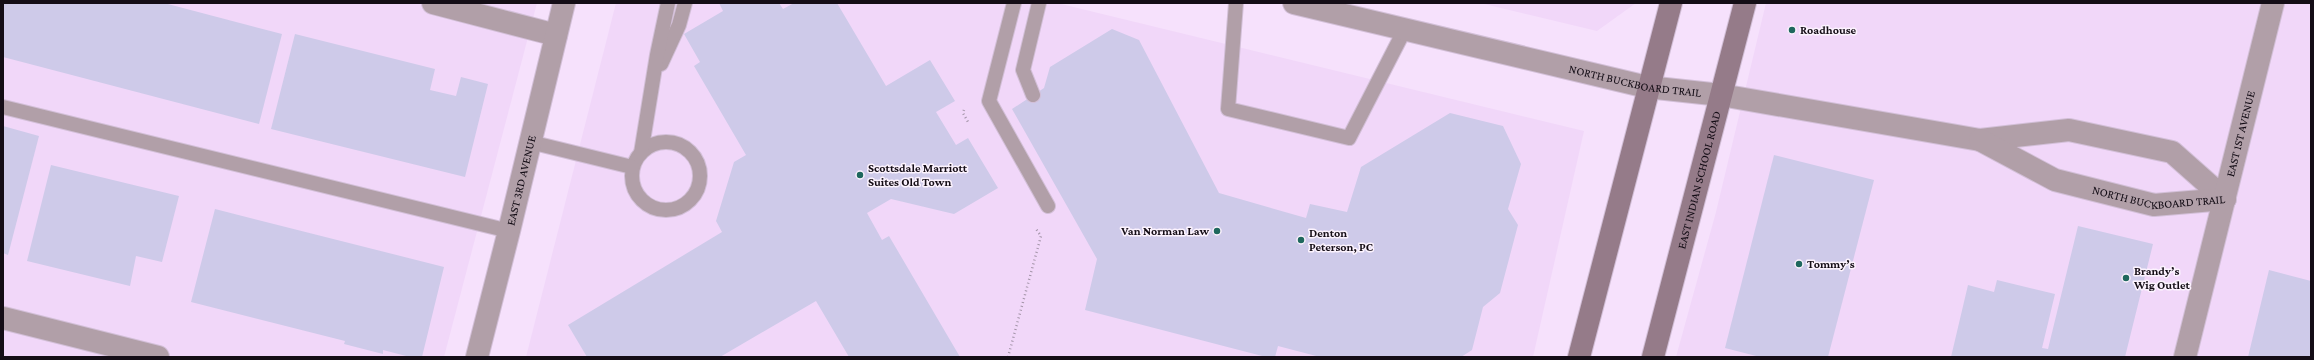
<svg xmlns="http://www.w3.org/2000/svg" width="2314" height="360" viewBox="0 0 2314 360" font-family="'Crimson Pro',serif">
<rect width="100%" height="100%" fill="#f6e1fc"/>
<!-- built -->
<g fill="#f1d7f9">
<polygon points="3,3 537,3 444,357 3,357"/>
<polygon points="616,3 1057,3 1584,131 1533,357 526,357"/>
<polygon points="1480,3 1636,3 1597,31"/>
<polygon points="1766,3 2311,3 2311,357 1676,357 1716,212"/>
</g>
<!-- building -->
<g fill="#cecae9">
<polygon points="3,3 164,3 282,34 259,124 3,57"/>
<polygon points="719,3 779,3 783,9 794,3 837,3 886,86 930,60 955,101 936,112 956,145 968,138 998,188 954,214 891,199 867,213 882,240 889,236 960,357 849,357 816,301 720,357 587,357 568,325 722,232 716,221 734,162 746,155 694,66 700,62 684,34 723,11"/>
<polygon points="1112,29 1139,40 1219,193 1306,218 1310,204 1347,212 1361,167 1450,113 1503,126 1521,164 1508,209 1518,225 1500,293 1483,307 1472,350 1461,357 1320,357 1278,346 1275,357 1266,357 1085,310 1097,259 1012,109 1044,88 1050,67"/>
<polygon points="295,34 435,69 430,90 456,96 461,77 488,84 465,177 271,129"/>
<polygon points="3,126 39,136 8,255 3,253"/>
<polygon points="1774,155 1874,180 1828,357 1760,357 1725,348"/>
<polygon points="51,165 179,196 162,262 136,256 130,286 27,261"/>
<polygon points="215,209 444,267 422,357 410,357 383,350 383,354 344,344 345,341 191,302"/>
<polygon points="2078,226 2153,244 2125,357 1951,357 1968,285 1994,292 1997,280 2055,294 2042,348 2048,349"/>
<polygon points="2269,270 2311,281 2311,357 2248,357"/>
</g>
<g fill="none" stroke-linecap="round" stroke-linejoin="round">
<!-- lane casing -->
<g stroke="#d2bfd7" stroke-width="16">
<g id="lane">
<polyline points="1014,3 989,101 1048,206"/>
<polyline points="1236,3 1228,109 1349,138 1405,29"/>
<polyline points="661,64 679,25 685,3"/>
<polyline points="1033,95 1023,70 1039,3"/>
<polyline points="3,107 509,231"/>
<circle cx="666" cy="176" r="34"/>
<polyline points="530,142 632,167"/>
<polyline points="641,153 657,55 668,3"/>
</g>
</g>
<!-- street casing -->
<g stroke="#d2bfd7" stroke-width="24">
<g id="street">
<polyline points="433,3 556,35"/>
<path id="s1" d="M1294 3 1647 87 1721 95 1980 140 2069 130 2172 152 2225 199"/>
<path id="s2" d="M1980 140 2055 180 2154 205 2225 199"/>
<polyline points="3,318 158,357"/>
<path id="s3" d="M477 357 509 231 564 3"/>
<path id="s4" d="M2185 357 2273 3"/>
</g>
</g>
<!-- secondary casing -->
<g stroke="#d2bfd7" stroke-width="24">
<g id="secondary">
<polyline points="1579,357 1671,3"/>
<path id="s5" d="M1653 357 1745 3"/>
</g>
</g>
<!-- path -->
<g stroke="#a495a9" stroke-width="2.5" stroke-dasharray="1 3" stroke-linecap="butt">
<polyline points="964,110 963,113 968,122"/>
<polyline points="1008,357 1041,236 1036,229"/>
</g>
<!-- lane -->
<use href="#lane" stroke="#b19fa8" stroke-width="14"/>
<!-- street -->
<use href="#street" stroke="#b19fa8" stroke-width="22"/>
<!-- secondary -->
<use href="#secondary" stroke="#957b89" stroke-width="22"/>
</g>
<!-- markers -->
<g fill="#1e675d" stroke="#fcf3fe" stroke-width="1.5">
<circle cx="1792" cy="30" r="4"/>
<circle cx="860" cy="175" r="4"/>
<circle cx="1217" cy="231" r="4"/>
<circle cx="1301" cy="240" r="4"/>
<circle cx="1799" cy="264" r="4"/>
<circle cx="2126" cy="278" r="4"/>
</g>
<g text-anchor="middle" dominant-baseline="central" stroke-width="3" stroke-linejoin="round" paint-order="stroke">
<!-- poi labels -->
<g font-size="12" font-weight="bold" fill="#140d16" stroke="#fcf3fe" text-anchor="start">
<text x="1800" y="30">Roadhouse</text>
<text x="868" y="168">Scottsdale Marriott<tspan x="868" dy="14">Suites Old Town</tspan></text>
<text x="1209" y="231" text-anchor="end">Van Norman Law</text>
<text x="1309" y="233">Denton<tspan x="1309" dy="14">Peterson, PC</tspan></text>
<text x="1807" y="264">Tommy’s</text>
<text x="2134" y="271">Brandy’s<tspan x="2134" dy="14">Wig Outlet</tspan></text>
</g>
<!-- street labels -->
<g font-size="12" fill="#140d16" stroke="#fcf3fe">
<text stroke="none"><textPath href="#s1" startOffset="350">NORTH BUCKBOARD TRAIL</textPath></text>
<text stroke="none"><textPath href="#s4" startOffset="230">EAST 1ST AVENUE</textPath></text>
<text stroke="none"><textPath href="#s3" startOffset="182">EAST 3RD AVENUE</textPath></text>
<text stroke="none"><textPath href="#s5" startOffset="183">EAST INDIAN SCHOOL ROAD</textPath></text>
<text stroke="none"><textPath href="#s2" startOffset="191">NORTH BUCKBOARD TRAIL</textPath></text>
</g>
</g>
<!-- border -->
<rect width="2314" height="360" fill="none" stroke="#140d16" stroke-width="8"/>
</svg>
